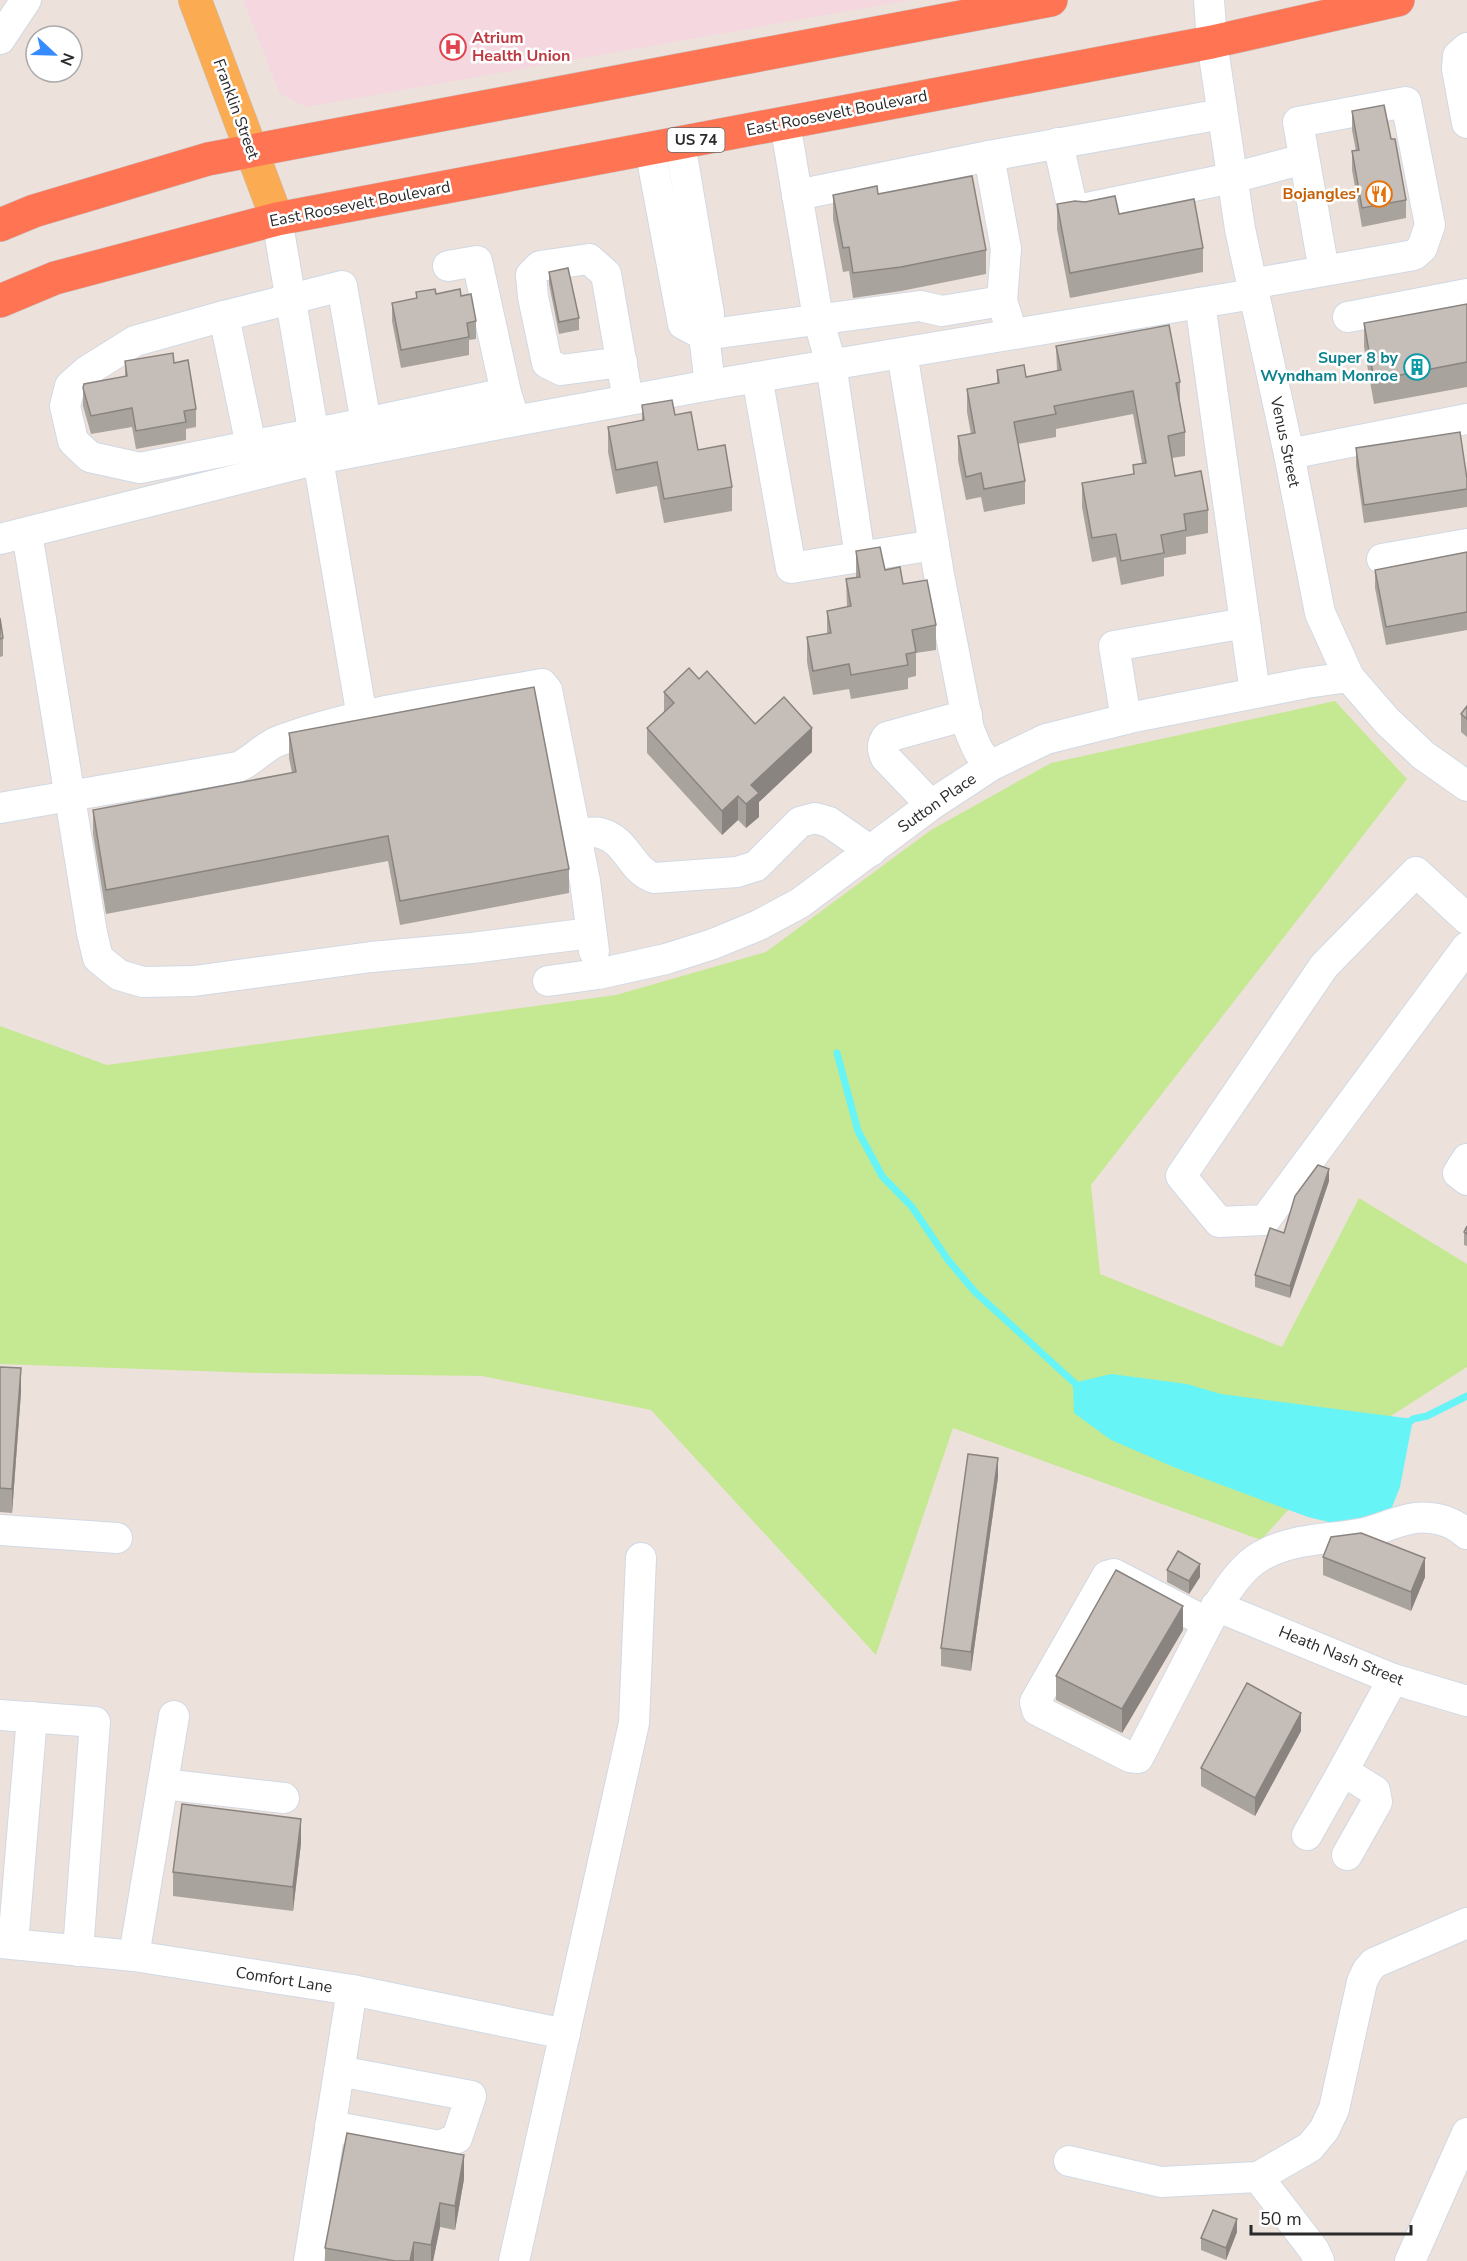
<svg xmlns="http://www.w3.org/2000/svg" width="1467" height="2261" viewBox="0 0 1467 2261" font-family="'Nunito Sans',sans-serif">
<rect width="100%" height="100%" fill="#ede1db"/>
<!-- medical -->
<polygon fill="#f5d7e0" points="243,0 911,0 306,107 280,94"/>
<!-- green -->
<polygon fill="#c5e893" points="1335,701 1407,779 1091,1185 1100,1274 1282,1347 1359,1198 1467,1264 1467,1367 1349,1443 1261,1540 953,1428 876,1655 651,1410 482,1376 259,1373 0,1364 0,1026 107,1065 616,995 766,952 931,830 1051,763"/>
<!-- water -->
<polygon fill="#66f4f7" points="1111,1374 1187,1384 1221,1394 1413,1419 1400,1487 1386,1522 1354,1528 1308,1517 1176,1468 1111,1440 1074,1413 1073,1383"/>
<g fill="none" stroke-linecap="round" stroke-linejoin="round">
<!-- stream -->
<g stroke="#66f4f7" stroke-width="7">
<polyline points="837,1053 858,1131 882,1176 912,1207 948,1260 975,1292 1080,1388"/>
<polyline points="1407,1424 1413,1419 1427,1416 1467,1396"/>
</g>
<!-- minor casing -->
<g stroke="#d0d9e4" stroke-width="32">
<g id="minor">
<polyline points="1209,0 1212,42 1240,229 1289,454 1320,613 1349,677 1387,721 1423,755 1467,786"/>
<polyline points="0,39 26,0"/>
<polyline points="1467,48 1458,56 1457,69 1467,123"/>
<polyline points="785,123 818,318 831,364 860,557"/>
<polyline points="680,143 709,314 704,335 710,385"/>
<polyline points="1058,143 1072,206 1082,209 1232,178 1304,159"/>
<polyline points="650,149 683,324 704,335 920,306 942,311 1002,301"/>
<polyline points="989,156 1006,249 1002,301 1008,320"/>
<polyline points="797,195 989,156 1222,114"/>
<polyline points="277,219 362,717"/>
<polyline points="448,266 477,261 506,393"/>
<polyline points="1251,284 1414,255 1422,248 1430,225 1406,102 1298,122 1324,271"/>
<polyline points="1200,303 1255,693"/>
<polyline points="224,316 135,341 87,371 70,386 65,406 73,441 90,457 140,468 366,423"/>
<polyline points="1348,317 1467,294"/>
<path d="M902 353 939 575 969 729C975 744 979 757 992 765"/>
<polyline points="622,362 561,370 547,363 533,297 531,275 540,266 589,259 606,274 628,400"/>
<polyline points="757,377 791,568 934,545"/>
<polyline points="251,446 224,316 342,286 366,423 506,393 515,421"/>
<polyline points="1289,454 1467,419"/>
<polyline points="27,533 92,933 98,958 119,975 143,982 194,981 371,957 472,948 591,933"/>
<polyline points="0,539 318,459 515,421 710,385 1253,294"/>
<polyline points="1382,559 1467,544"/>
<polyline points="1126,719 1114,646 1245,623"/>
<path d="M931 805 886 758C882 750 882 743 887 737L967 715"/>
<path d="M0 808 238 767C254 760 265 745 281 740 364 709 455 700 542 684L547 690 585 881 594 951"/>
<path d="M576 834C583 834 593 831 600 833 628 840 630 870 654 878L737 872 756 866 800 822 815 818 829 822 871 851"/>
<polyline points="1467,919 1416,872 1324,966 1181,1176 1219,1222 1265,1220 1467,947"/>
<polyline points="548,981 598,974 666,959 713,944 759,925 800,903 931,805 992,765 1046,739 1134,717 1306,683 1349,677"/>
<polyline points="1467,1159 1458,1173 1467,1180"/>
<polyline points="0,1530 117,1538"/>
<polyline points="1216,1606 1393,1679 1467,1701"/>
<path d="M1208 1623 1114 1574 1107 1576 1035 1702 1037 1710 1130 1757 1138 1758 1208 1623C1219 1602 1239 1568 1261 1556 1292 1538 1325 1540 1359 1534 1383 1530 1404 1515 1430 1518 1443 1519 1457 1525 1467 1534"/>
<polyline points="0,1715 95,1722 78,1951"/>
<polyline points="163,1784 284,1798"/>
<polyline points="1307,1835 1343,1771"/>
<polyline points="1347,1855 1377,1802 1375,1791 1343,1771 1393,1679"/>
<polyline points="0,1943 134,1956 352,1990 565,2034"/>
<polyline points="13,1944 32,1717"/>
<polyline points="134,1956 174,1716"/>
<polyline points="330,2126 440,2146 457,2138 471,2096 339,2071"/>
<polyline points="1069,2161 1161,2182 1258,2177 1310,2147 1324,2130 1334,2109 1362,1982 1367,1971 1374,1963 1467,1923"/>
<polyline points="1258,2177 1314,2250 1319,2261"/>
<polyline points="309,2261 352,1990"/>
<polyline points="514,2261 634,1723 641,1558"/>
<polyline points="1410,2261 1467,2133"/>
</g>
</g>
<!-- major casing -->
<g stroke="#c3c3c3" stroke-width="34">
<polyline id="major" points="195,0 277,219"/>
</g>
<!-- highway casing -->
<g stroke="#c3c3c3" stroke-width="34">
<g id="highway">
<polyline points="0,225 34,211 208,159 1051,0"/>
<polyline points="0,301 55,278 277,219 1212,42 1398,0"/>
</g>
</g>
<!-- minor -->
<use href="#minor" stroke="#fff" stroke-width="30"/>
<!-- major -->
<use href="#major" stroke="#fbab52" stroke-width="33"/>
<!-- highway -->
<use href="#highway" stroke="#ff7554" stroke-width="33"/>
</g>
<!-- wall -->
<g fill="#a9a39d">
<polygon points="1352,111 1391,139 1406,200 1406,218 1362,227 1352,170 1352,151 1356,151 1352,130"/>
<polygon points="878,194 986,250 986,274 901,291 853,298 849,271 843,272 833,219 833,195"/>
<polygon points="1057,204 1119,214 1203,248 1203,272 1070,298 1057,229"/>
<polygon points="549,272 579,318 579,330 559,334 549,284"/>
<polygon points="416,292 436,294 476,321 476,339 469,340 469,355 401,368 392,321 392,303 416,299"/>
<polygon points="1467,304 1467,387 1374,404 1364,347 1364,323"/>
<polygon points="1056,346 1180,382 1180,402 1185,432 1185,456 1172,458 1175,476 1208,510 1208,533 1186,537 1186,554 1164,558 1164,576 1121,585 1116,557 1092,562 1082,507 1082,483 1133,474 1133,465 1142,463 1133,414 1056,429 1056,437 1018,444 1025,481 1025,504 984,512 981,497 966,500 958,460 958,436 971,434 967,412 967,389 997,383 997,370 1026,377 1057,371"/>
<polygon points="125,361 174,363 196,409 196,427 186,429 186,440 136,449 132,427 91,434 83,406 83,388 125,377"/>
<polygon points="642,405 675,415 698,450 732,487 732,511 664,523 657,486 616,494 608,452 608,427 642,421"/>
<polygon points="1356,448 1467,479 1467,507 1364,523 1356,466"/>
<polygon points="856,551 885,570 903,584 936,625 936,650 916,653 916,676 908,678 908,689 851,699 849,689 813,695 807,662 807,637 827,634 827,611 847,607 846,579 856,577"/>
<polygon points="1467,552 1467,630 1386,645 1375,588 1375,570"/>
<polygon points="0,618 3,638 3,656 0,657"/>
<polygon points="699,679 755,724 812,752 759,802 759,817 746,828 738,820 722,835 647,753 647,728 664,713 664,692"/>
<polygon points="1467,706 1467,737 1461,732 1461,714"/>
<polygon points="289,733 569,869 569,893 400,925 388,861 106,914 93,834 93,810 292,773 289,758"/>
<polygon points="1329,1181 1290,1298 1255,1287 1255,1275 1284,1233"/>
<polygon points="1467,1226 1467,1246 1464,1245 1464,1232"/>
<polygon points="0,1367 21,1392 12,1513 0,1512"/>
<polygon points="998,1477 971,1671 941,1666 941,1648"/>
<polygon points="1323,1557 1425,1577 1411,1611 1323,1575"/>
<polygon points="1167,1570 1200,1577 1189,1594 1167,1582"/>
<polygon points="1183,1630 1122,1733 1056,1700 1056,1676"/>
<polygon points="1301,1731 1255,1816 1201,1786 1201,1768"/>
<polygon points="301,1843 293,1911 173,1896 173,1872"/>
<polygon points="464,2179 455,2230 440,2227 433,2261 325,2261 325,2248"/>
<polygon points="1237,2232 1226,2260 1201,2250 1201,2238"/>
</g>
<!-- shaded-wall -->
<g fill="#8a8480">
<polygon points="812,728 812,752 759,802 759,817 746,828 746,804 751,785"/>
<polygon points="738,796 738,820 722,835 722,811"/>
<polygon points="1329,1169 1329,1181 1290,1298 1290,1286"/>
<polygon points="21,1368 21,1392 12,1513 12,1489"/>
<polygon points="998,1458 998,1477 971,1671 971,1652"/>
<polygon points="1425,1558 1425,1577 1411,1611 1411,1592"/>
<polygon points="1200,1564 1200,1577 1189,1594 1189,1581"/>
<polygon points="1183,1606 1183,1630 1122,1733 1122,1709"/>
<polygon points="1301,1713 1301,1731 1255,1816 1255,1798"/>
<polygon points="301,1819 301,1843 293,1911 293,1887"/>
<polygon points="464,2155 464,2179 455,2230 455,2206"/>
<polygon points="440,2203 440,2227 433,2261 431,2261 431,2245"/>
<polygon points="1237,2219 1237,2232 1226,2260 1226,2248"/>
<polygon points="414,2242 414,2261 410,2261"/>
</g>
<!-- building -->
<g fill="#c5bdb7" stroke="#8a8480" stroke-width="1.5">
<polygon points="1384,105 1391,139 1395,139 1406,200 1362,208 1352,151 1359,150 1352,111"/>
<polygon points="972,176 986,250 901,267 853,273 849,247 843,248 833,195 877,186 878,194"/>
<polygon points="1115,196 1119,214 1194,199 1203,248 1070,273 1057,204 1075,201 1085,202"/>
<polygon points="568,268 579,318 559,322 549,272"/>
<polygon points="435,289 436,294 460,289 461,296 471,294 476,321 467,323 469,337 401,350 392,303 417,298 416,292"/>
<polygon points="1467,304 1467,362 1374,380 1364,323"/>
<polygon points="1169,325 1180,382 1176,383 1185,432 1168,436 1175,476 1201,471 1208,510 1184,514 1186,530 1161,535 1164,553 1121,561 1116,534 1092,538 1082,483 1134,474 1133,465 1146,463 1133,391 1054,406 1056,414 1014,422 1025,481 984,489 981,473 966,477 958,436 975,433 967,389 999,383 997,370 1024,365 1026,377 1061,370 1056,346"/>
<polygon points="173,353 174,363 188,360 196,409 184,411 186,422 136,431 132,408 91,416 83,388 84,384 127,376 125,361"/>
<polygon points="672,400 675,415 691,412 698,450 725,445 732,487 664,499 657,462 616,470 608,427 644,420 642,405"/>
<polygon points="1460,432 1467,479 1467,489 1364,505 1356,448"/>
<polygon points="880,547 885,570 900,567 903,584 927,580 936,625 912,630 916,652 906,654 908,665 851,675 849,664 813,671 807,637 831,633 827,611 851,606 846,579 860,577 856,551"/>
<polygon points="1467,552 1467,612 1386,627 1375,570"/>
<polygon points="0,618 3,638 0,639"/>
<polygon points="689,668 699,679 707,671 755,724 784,697 812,728 751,785 759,793 746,804 738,796 722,811 647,728 674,703 664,692"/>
<polygon points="534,687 569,869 400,901 388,836 106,890 93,810 296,772 289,733"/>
<polygon points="1467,706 1467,719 1461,714"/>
<polygon points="1318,1165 1329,1169 1290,1286 1255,1275 1270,1228 1284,1233 1295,1196"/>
<polygon points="1467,1226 1467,1234 1464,1232"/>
<polygon points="0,1367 21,1368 12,1489 0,1488"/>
<polygon points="968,1454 998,1458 971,1652 941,1648"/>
<polygon points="1361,1533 1425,1558 1411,1592 1323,1557 1331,1537"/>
<polygon points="1178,1551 1200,1564 1189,1581 1167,1570"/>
<polygon points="1116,1570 1183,1606 1122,1709 1056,1676"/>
<polygon points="1247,1683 1301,1713 1255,1798 1201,1768"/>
<polygon points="182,1804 301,1819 293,1887 173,1872"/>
<polygon points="347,2133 464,2155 455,2206 440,2203 431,2245 414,2242 410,2261 395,2261 325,2248"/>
<polygon points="1213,2210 1237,2219 1226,2248 1201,2238"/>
</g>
<!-- icons -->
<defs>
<g id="hospital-ring" transform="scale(1.35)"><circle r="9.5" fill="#fff" stroke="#e0444e" stroke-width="1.5"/><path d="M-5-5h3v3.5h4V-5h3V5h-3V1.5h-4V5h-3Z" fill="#e0444e"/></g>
<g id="restaurant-ring" transform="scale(1.35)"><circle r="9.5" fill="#fff" stroke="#e8710a" stroke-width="1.5"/><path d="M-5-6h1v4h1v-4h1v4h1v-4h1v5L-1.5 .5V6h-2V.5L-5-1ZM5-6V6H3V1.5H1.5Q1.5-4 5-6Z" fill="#e8710a"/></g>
<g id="building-ring" transform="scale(1.35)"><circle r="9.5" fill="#fff" stroke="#0f9aa8" stroke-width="1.5"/><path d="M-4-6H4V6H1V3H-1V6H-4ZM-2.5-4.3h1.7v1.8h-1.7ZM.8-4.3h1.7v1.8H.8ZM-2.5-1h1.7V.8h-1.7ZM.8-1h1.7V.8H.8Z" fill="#0f9aa8"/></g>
</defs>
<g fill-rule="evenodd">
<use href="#hospital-ring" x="453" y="47"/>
<use href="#restaurant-ring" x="1379" y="194"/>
<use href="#building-ring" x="1417" y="367"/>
</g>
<g text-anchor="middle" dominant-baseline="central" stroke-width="5" stroke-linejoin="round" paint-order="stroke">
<!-- shield labels -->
<rect fill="#fff" stroke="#6a6a6a" stroke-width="1.5" x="667.5" y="128" width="57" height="24" rx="4.5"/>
<g font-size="15" font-weight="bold" fill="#2a2a2a">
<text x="696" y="140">US 74</text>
</g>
<!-- health labels -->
<g font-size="16" font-weight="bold" fill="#be3a42" stroke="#fff" text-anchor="start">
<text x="472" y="38">Atrium<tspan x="472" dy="18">Health Union</tspan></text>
</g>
<!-- street labels -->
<g font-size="16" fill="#2a2a2a" stroke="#fff">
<text transform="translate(236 109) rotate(70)">Franklin Street</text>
<text transform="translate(837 113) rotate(-11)">East Roosevelt Boulevard</text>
<text transform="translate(360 204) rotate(-11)">East Roosevelt Boulevard</text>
<text transform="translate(1285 442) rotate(78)">Venus Street</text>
<text transform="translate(937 803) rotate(-35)">Sutton Place</text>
<text transform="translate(1341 1656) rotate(22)">Heath Nash Street</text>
<text transform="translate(284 1980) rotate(9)">Comfort Lane</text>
</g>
<!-- food labels -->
<g font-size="16" font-weight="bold" fill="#c56008" stroke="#fff" text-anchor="end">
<text x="1360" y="194">Bojangles'</text>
</g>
<!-- culture labels -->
<g font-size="16" font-weight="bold" fill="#0d838f" stroke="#fff" text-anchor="end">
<text x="1398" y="358">Super 8 by<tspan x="1398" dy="18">Wyndham Monroe</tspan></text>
</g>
</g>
<!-- north arrow -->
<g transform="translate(54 54) rotate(112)"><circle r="28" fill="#ffffff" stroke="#aaaaaa" stroke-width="1.5"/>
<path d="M0-4.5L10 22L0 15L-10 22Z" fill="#368cff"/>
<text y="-9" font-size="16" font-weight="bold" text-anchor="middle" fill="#2a2a2a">N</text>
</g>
<!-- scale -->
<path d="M1251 2225v9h160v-9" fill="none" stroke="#2a2a2a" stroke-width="3"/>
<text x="1260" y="2225" font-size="18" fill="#2a2a2a" stroke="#ffffff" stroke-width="4.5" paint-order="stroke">50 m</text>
</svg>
